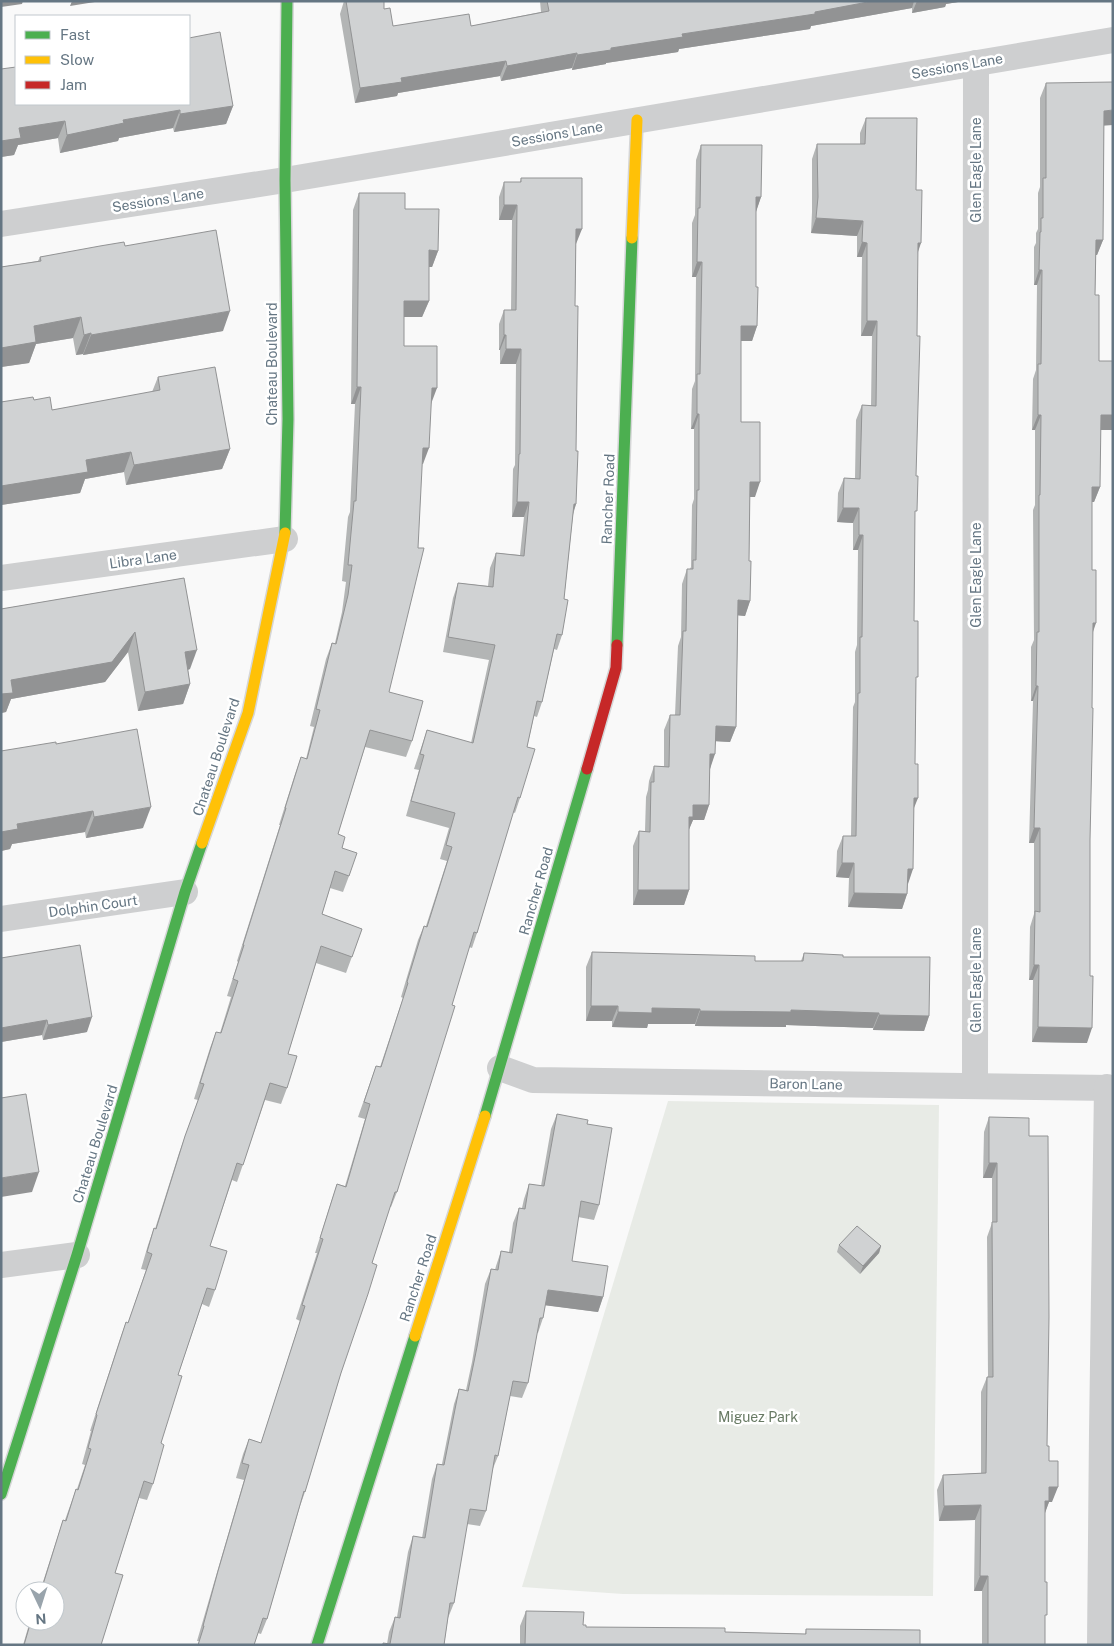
<svg xmlns="http://www.w3.org/2000/svg" width="1114" height="1646" viewBox="0 0 1114 1646" font-family="'Public Sans',sans-serif">
<rect width="100%" height="100%" fill="#f9f9f9"/>
<!-- green -->
<polygon fill="#e8ebe6" points="668,1101 939,1105 933,1596 623,1594 522,1587"/>
<g fill="none" stroke-linecap="round" stroke-linejoin="round">
<!-- fast casing -->
<g stroke="#d5d6d7" stroke-width="14">
<g id="fast">
<polyline points="285,533 288,419 285,180 287,1"/>
<polyline points="617,645 632,238"/>
<polyline points="485,1116 587,769"/>
<polyline points="1,1494 77,1255 185,892 202,843"/>
<polyline points="317,1645 415,1336"/>
</g>
</g>
<!-- slow casing -->
<g stroke="#d5d6d7" stroke-width="14">
<g id="slow">
<polyline points="632,238 637,120"/>
<polyline points="202,843 248,713 285,533"/>
<polyline points="415,1336 485,1116"/>
</g>
</g>
<!-- jam casing -->
<g stroke="#d5d6d7" stroke-width="14">
<polyline id="jam" points="587,769 616,668 617,645"/>
</g>
<!-- street -->
<g stroke="#cecfd0" stroke-width="26">
<polyline points="1,224 285,180 1113,40"/>
<polyline points="1,578 285,539"/>
<polyline points="1,919 185,892"/>
<polyline points="500,1068 533,1080 1113,1088"/>
<polyline points="975,1086 976,63"/>
<polyline points="1,1265 77,1255"/>
<polyline points="1100,1645 1102,1432 1107,1087"/>
</g>
<!-- fast -->
<use href="#fast" stroke="#4caf50" stroke-width="11"/>
<!-- slow -->
<use href="#slow" stroke="#ffc107" stroke-width="11"/>
<!-- jam -->
<use href="#jam" stroke="#c62828" stroke-width="11"/>
</g>
<!-- wall -->
<g fill="#b3b5b5">
<polygon points="344,1 384,1 384,9 393,26 471,26 541,12 540,1 964,1 946,4 945,7 912,13 912,8 811,26 810,29 679,49 678,52 606,63 606,64 572,70 572,68 501,81 500,76 398,93 397,96 355,103 340,14"/>
<polygon points="1,69 233,106 226,124 174,132 173,128 119,138 118,141 60,153 58,138 18,145 14,155 1,157"/>
<polygon points="1046,83 1104,126 1103,240 1097,255 1096,255 1095,295 1099,361 1100,430 1100,487 1094,502 1092,502 1092,633 1087,1043 1032,1042 1033,980 1029,980 1030,927 1034,914 1034,843 1029,843 1033,701 1031,701 1031,647 1034,640 1033,510 1035,505 1035,430 1032,430 1033,379 1036,370 1037,285 1034,285 1034,247 1036,243 1036,233 1038,229 1038,193 1040,187 1040,98"/>
<polygon points="866,118 916,190 917,254 914,621 916,682 914,807 907,894 902,909 848,907 849,878 836,877 837,851 843,836 851,836 853,707 855,702 855,652 857,645 858,550 853,550 853,523 837,522 838,493 844,478 855,478 856,420 862,405 871,406 872,336 861,336 862,257 857,257 857,236 811,233 812,212 812,159 817,144 860,144 860,133"/>
<polygon points="701,145 761,197 756,211 756,287 757,326 752,341 741,341 741,422 755,497 750,497 749,561 750,601 745,616 738,615 736,727 730,742 716,741 710,769 709,805 704,820 693,820 689,829 689,890 684,905 633,905 633,846 639,831 645,831 646,797 648,790 649,781 654,766 664,766 664,730 670,715 675,715 678,646 681,637 682,584 687,569 690,569 691,567 692,505 694,499 694,429 691,429 692,389 695,381 696,277 692,277 692,223 695,215 696,160"/>
<polygon points="521,178 576,244 575,306 576,504 573,515 564,599 562,635 557,650 554,649 542,702 537,717 534,716 527,747 520,798 515,813 513,812 477,933 472,948 469,947 397,1192 391,1207 390,1207 372,1263 341,1373 305,1492 300,1506 267,1619 261,1634 258,1633 254,1645 198,1645 199,1641 197,1641 213,1586 244,1480 236,1478 243,1454 249,1439 261,1443 300,1321 296,1319 317,1253 315,1253 332,1199 337,1184 345,1186 365,1119 358,1117 376,1066 380,1067 403,998 401,997 418,940 424,926 426,926 447,861 440,859 449,828 406,816 419,770 414,769 427,730 471,743 489,660 443,652 453,598 458,583 488,586 490,568 496,553 520,555 524,517 512,517 513,469 515,465 516,364 500,364 500,350 499,350 499,324 504,310 511,310 512,220 499,220 499,197 504,182 520,182"/>
<polygon points="359,193 405,209 438,251 432,267 429,267 429,301 422,317 404,317 404,346 431,403 423,464 422,464 389,692 412,741 406,757 365,747 338,834 349,876 343,892 330,888 322,914 362,929 346,973 316,963 288,1054 287,1088 281,1104 265,1100 237,1182 232,1180 210,1246 215,1290 209,1307 202,1304 178,1375 161,1443 153,1484 147,1500 139,1498 115,1573 101,1645 23,1645 30,1621 55,1621 55,1591 40,1591 63,1520 65,1520 76,1489 77,1489 85,1465 82,1464 91,1431 90,1431 120,1339 126,1322 128,1323 146,1270 141,1269 148,1245 154,1228 155,1229 179,1153 198,1100 194,1099 210,1048 216,1032 220,1033 231,997 227,996 238,962 237,961 280,825 279,825 295,774 301,757 306,759 314,727 310,726 326,659 332,643 335,643 342,612 346,582 342,581 348,517 350,512 355,404 351,404 353,210"/>
<polygon points="125,246 223,331 83,355 83,354 76,355 73,338 36,344 29,363 1,367 1,267 38,261 40,257"/>
<polygon points="158,377 230,449 222,469 126,485 124,472 85,479 80,493 1,505 1,402 34,400 52,410 152,392"/>
<polygon points="184,578 190,669 188,670 190,684 183,704 138,711 128,652 105,682 11,699 6,712 1,713 1,609"/>
<polygon points="56,744 143,828 86,838 85,832 12,844 10,849 1,851"/>
<polygon points="592,952 755,961 801,961 804,953 843,957 929,1016 924,1031 873,1030 873,1028 786,1025 786,1027 695,1026 695,1024 648,1024 647,1028 612,1027 612,1021 586,1021 586,967"/>
<polygon points="1,958 87,1032 43,1040 42,1035 1,1042"/>
<polygon points="557,1114 587,1124 599,1205 594,1220 578,1217 572,1261 603,1297 598,1312 545,1305 543,1318 538,1333 537,1333 528,1383 522,1398 510,1396 498,1456 492,1471 486,1511 480,1526 467,1524 454,1603 448,1618 444,1645 383,1645 383,1643 387,1644 389,1632 395,1617 397,1617 408,1552 413,1536 422,1538 432,1479 437,1464 442,1464 454,1404 459,1389 466,1390 472,1362 485,1284 491,1269 495,1270 496,1266 501,1251 509,1252 513,1223 519,1208 522,1208 524,1199 529,1184 541,1186 551,1129"/>
<polygon points="989,1117 1029,1136 1047,1446 1052,1502 1049,1502 1045,1512 1045,1645 982,1645 982,1591 974,1591 975,1520 939,1521 937,1490 943,1475 981,1473 981,1392 987,1377 988,1377 987,1237 992,1223 992,1178 983,1178 984,1132"/>
<polygon points="839,1245 881,1246 879,1253 860,1274 837,1252"/>
<polygon points="526,1611 583,1625 586,1627 725,1632 805,1634 806,1629 920,1645 520,1645 520,1626"/>
</g>
<!-- shaded-wall -->
<g fill="#929394">
<polygon points="1,1 23,1 22,4 1,7"/>
<polygon points="72,1 101,1 70,6"/>
<polygon points="873,1 914,1 912,8 811,26 810,29 679,49 678,52 606,63 606,64 572,70 577,55 682,34"/>
<polygon points="917,1 964,1 946,4 945,7 912,13"/>
<polygon points="577,53 572,68 501,81 507,66"/>
<polygon points="506,61 500,76 398,93 397,96 355,103 360,88 401,78"/>
<polygon points="233,106 226,124 174,132 180,114"/>
<polygon points="180,110 173,128 119,138 118,141 60,153 67,135 123,120"/>
<polygon points="1113,110 1113,125 1099,126 1104,111"/>
<polygon points="65,121 58,138 18,145 14,155 1,157 1,141 19,128"/>
<polygon points="756,197 761,197 756,212"/>
<polygon points="504,205 517,205 512,220 499,220"/>
<polygon points="816,218 863,221 857,236 811,233"/>
<polygon points="576,229 582,229 576,244 571,244"/>
<polygon points="1096,240 1103,240 1097,255 1091,255"/>
<polygon points="862,242 867,243 862,257 857,257"/>
<polygon points="918,243 921,243 916,258"/>
<polygon points="429,250 438,251 432,267 423,267"/>
<polygon points="697,262 702,262 696,277 692,277"/>
<polygon points="1039,270 1042,270 1037,285 1034,285"/>
<polygon points="404,301 429,301 422,317 398,317"/>
<polygon points="230,311 223,331 83,355 91,335"/>
<polygon points="81,317 73,338 36,344 29,363 1,367 1,348 34,326"/>
<polygon points="867,321 877,321 872,336 861,336"/>
<polygon points="741,326 757,326 752,341 735,341"/>
<polygon points="91,333 83,354 76,355 84,335"/>
<polygon points="504,335 506,335 500,350 499,350"/>
<polygon points="506,349 521,349 516,364 500,364"/>
<polygon points="357,387 361,387 355,404 351,404"/>
<polygon points="432,388 437,388 431,404"/>
<polygon points="697,414 699,414 694,429 691,429"/>
<polygon points="1038,415 1041,415 1035,430 1032,430"/>
<polygon points="1101,415 1113,415 1113,430 1095,430"/>
<polygon points="423,448 429,448 423,464 417,464"/>
<polygon points="230,449 222,469 126,485 134,465"/>
<polygon points="131,452 124,472 85,479 80,493 1,505 1,486 86,460"/>
<polygon points="750,482 760,482 755,497 745,497"/>
<polygon points="1092,487 1100,487 1094,502 1087,502"/>
<polygon points="517,502 529,502 524,517 512,517"/>
<polygon points="574,504 576,504 571,519"/>
<polygon points="843,508 859,508 853,523 837,522"/>
<polygon points="859,535 863,535 858,550 853,550"/>
<polygon points="738,600 750,601 745,616 733,615"/>
<polygon points="1093,623 1096,623 1091,638"/>
<polygon points="135,632 128,652 105,682 11,699 6,712 1,713 1,694 11,680"/>
<polygon points="197,650 190,669 178,672 185,652"/>
<polygon points="190,684 183,704 138,711 145,692"/>
<polygon points="1036,686 1038,686 1033,701 1031,701"/>
<polygon points="716,726 736,727 730,742 711,741"/>
<polygon points="710,754 715,754 710,769"/>
<polygon points="914,798 918,798 912,813"/>
<polygon points="693,805 709,805 704,820 693,820 688,832 684,832"/>
<polygon points="151,807 143,828 86,838 94,817"/>
<polygon points="93,811 85,832 12,844 10,849 1,851 1,832 17,824"/>
<polygon points="1034,828 1040,828 1034,843 1029,843"/>
<polygon points="842,863 854,863 849,878 836,877"/>
<polygon points="908,869 913,869 908,884"/>
<polygon points="638,890 689,890 684,905 633,905"/>
<polygon points="854,893 907,894 902,909 848,907"/>
<polygon points="1034,965 1039,965 1033,980 1029,980"/>
<polygon points="591,1006 618,1006 612,1021 586,1021"/>
<polygon points="652,1008 700,1009 695,1024 648,1024 647,1028 612,1027 618,1012"/>
<polygon points="791,1010 879,1013 873,1028 786,1025 786,1027 695,1026 700,1011"/>
<polygon points="879,1015 929,1016 924,1031 873,1030"/>
<polygon points="92,1017 87,1032 43,1040 48,1025"/>
<polygon points="47,1020 42,1035 1,1042 1,1028"/>
<polygon points="1038,1027 1092,1028 1087,1043 1032,1042"/>
<polygon points="989,1163 997,1163 992,1178 983,1178"/>
<polygon points="39,1172 32,1192 1,1197 1,1178"/>
<polygon points="881,1246 879,1253 860,1274 863,1266"/>
<polygon points="548,1290 603,1297 598,1312 543,1305"/>
<polygon points="1049,1487 1058,1487 1052,1502 1049,1502 1044,1516 1039,1516"/>
<polygon points="981,1505 975,1520 939,1521 944,1506"/>
<polygon points="980,1576 988,1576 982,1591 974,1591"/>
</g>
<!-- building -->
<g fill="#d0d2d3" stroke="#929394">
<polygon points="346,1 384,1 384,9 390,8 393,26 469,14 471,26 549,11 547,1 873,1 815,12 815,14 682,34 683,37 611,48 611,50 577,55 577,53 507,66 506,61 401,78 402,82 360,88"/>
<polygon points="220,32 233,106 180,114 180,110 123,120 124,123 67,135 65,121 19,128 21,138 1,141 1,69 16,67 16,104 189,104 189,38"/>
<polygon points="1113,82 1113,110 1104,111 1103,240 1096,240 1095,295 1099,295 1099,361 1113,361 1113,415 1101,415 1100,487 1092,487 1092,570 1096,570 1096,623 1093,623 1092,708 1093,708 1090,840 1090,976 1093,976 1092,1028 1038,1027 1039,965 1034,965 1035,911 1040,912 1040,828 1034,828 1038,686 1036,686 1037,632 1039,632 1039,495 1040,495 1041,415 1038,415 1038,364 1041,364 1042,270 1039,270 1040,232 1041,232 1041,218 1043,218 1043,178 1046,178 1046,83"/>
<polygon points="866,118 917,118 916,190 922,190 921,243 918,243 917,336 920,336 916,476 918,476 917,511 915,511 914,621 918,621 918,677 916,677 915,764 918,764 918,798 914,798 913,869 908,869 907,894 854,893 854,863 842,863 843,836 856,836 858,693 860,693 860,637 862,637 863,535 859,535 859,508 843,508 844,478 860,479 862,405 876,406 877,321 867,321 867,243 862,242 863,221 816,218 818,197 817,144 865,144"/>
<polygon points="701,145 762,145 761,197 756,197 756,287 758,287 757,326 741,326 741,422 760,422 760,482 750,482 749,561 751,561 750,601 738,600 736,727 716,726 715,754 710,754 709,805 693,805 693,817 689,817 689,890 638,890 639,831 650,832 651,782 654,782 654,766 669,767 670,715 680,715 683,631 686,631 687,569 693,569 693,560 696,560 697,490 699,490 699,414 697,414 697,374 700,374 702,262 697,262 698,208 700,208"/>
<polygon points="521,178 582,178 582,229 576,229 575,306 578,306 576,451 578,451 576,504 574,504 564,599 568,600 562,635 557,634 542,702 537,701 527,747 535,749 520,798 518,797 477,933 474,932 452,1005 455,1006 397,1192 395,1192 372,1263 377,1265 368,1294 341,1373 305,1492 304,1491 267,1619 263,1618 254,1645 198,1645 204,1626 203,1626 218,1571 249,1465 242,1463 249,1439 261,1443 305,1306 302,1305 323,1239 320,1238 337,1184 346,1187 370,1104 364,1102 376,1066 381,1067 408,983 407,982 424,926 427,927 452,847 446,845 455,813 411,801 424,755 420,754 427,730 473,743 495,645 448,637 458,583 493,587 496,553 524,556 529,502 517,502 519,454 520,454 521,349 506,349 506,335 504,335 504,310 516,310 517,205 504,205 504,182 521,182"/>
<polygon points="359,193 405,193 405,209 439,209 438,251 429,250 429,301 404,301 404,346 437,346 437,388 432,388 429,448 423,448 418,548 424,548 389,692 423,701 412,741 370,730 338,834 345,837 342,848 357,853 349,876 335,871 322,914 362,929 352,957 321,946 288,1054 297,1056 287,1088 270,1083 243,1165 237,1163 210,1246 227,1251 215,1290 207,1288 178,1375 182,1376 161,1443 164,1445 153,1484 144,1481 115,1573 123,1575 101,1645 24,1645 31,1621 55,1621 55,1591 41,1591 63,1520 66,1521 76,1489 78,1490 91,1449 88,1448 97,1415 96,1414 126,1322 128,1323 152,1254 147,1252 154,1228 156,1229 185,1136 204,1084 200,1083 216,1032 221,1033 238,981 233,979 244,945 243,945 286,808 285,808 301,757 307,759 320,710 316,709 332,643 336,644 348,595 352,565 348,565 354,501 356,501 361,387 357,387"/>
<polygon points="216,230 230,311 91,335 91,333 84,335 81,317 34,326 36,342 1,348 1,267 41,261 40,257 100,246 124,242 125,246"/>
<polygon points="215,367 230,449 134,465 131,452 86,460 88,472 1,486 1,402 33,397 34,400 50,397 52,410 160,390 158,377"/>
<polygon points="184,578 197,650 185,652 190,684 145,692 135,632 112,662 11,680 13,693 1,694 1,609"/>
<polygon points="137,729 151,807 94,817 93,811 17,824 18,829 1,832 1,751 56,742 56,744"/>
<polygon points="80,945 92,1017 48,1025 47,1020 1,1028 1,958"/>
<polygon points="592,952 755,956 755,961 803,961 804,953 843,955 843,957 930,957 929,1016 879,1015 879,1013 791,1010 791,1012 700,1011 700,1009 652,1008 652,1013 618,1012 618,1006 591,1006"/>
<polygon points="26,1094 39,1172 1,1178 1,1098"/>
<polygon points="557,1114 588,1120 587,1124 612,1128 599,1205 581,1201 572,1261 608,1266 603,1297 548,1290 543,1318 540,1318 528,1383 513,1381 498,1456 495,1455 486,1511 470,1509 454,1603 450,1603 444,1645 383,1645 383,1643 390,1644 395,1617 400,1618 413,1536 425,1538 437,1464 444,1465 459,1389 468,1391 477,1347 491,1269 498,1270 501,1251 512,1253 519,1208 525,1209 529,1184 544,1186"/>
<polygon points="989,1117 1029,1118 1029,1136 1048,1136 1049,1317 1047,1446 1049,1446 1049,1461 1058,1461 1058,1487 1049,1487 1049,1501 1045,1501 1045,1582 1047,1582 1047,1615 1045,1615 1045,1645 988,1645 988,1576 980,1576 981,1505 944,1506 943,1475 986,1473 987,1377 993,1377 992,1222 997,1222 997,1163 989,1163"/>
<polygon points="857,1226 881,1246 863,1266 839,1245"/>
<polygon points="526,1611 584,1612 583,1625 586,1625 586,1627 725,1628 725,1632 806,1634 806,1629 920,1630 920,1645 525,1645"/>
</g>
<g text-anchor="middle" dominant-baseline="central" stroke-width="5" stroke-linejoin="round" paint-order="stroke">
<!-- street labels -->
<g font-size="14" fill="#657683" stroke="#fff">
<text transform="translate(957 66) rotate(-10)">Sessions Lane</text>
<text transform="translate(557 134) rotate(-10)">Sessions Lane</text>
<text transform="translate(976 170) rotate(-90)">Glen Eagle Lane</text>
<text transform="translate(158 200) rotate(-9)">Sessions Lane</text>
<text transform="translate(272 364) rotate(-90)">Chateau Boulevard</text>
<text transform="translate(608 499) rotate(-88)">Rancher Road</text>
<text transform="translate(143 559) rotate(-8)">Libra Lane</text>
<text transform="translate(976 575) rotate(-90)">Glen Eagle Lane</text>
<text transform="translate(216 757) rotate(-72)">Chateau Boulevard</text>
<text transform="translate(536 891) rotate(-74)">Rancher Road</text>
<text transform="translate(93 906) rotate(-8)">Dolphin Court</text>
<text transform="translate(976 980) rotate(-90)">Glen Eagle Lane</text>
<text transform="translate(806 1084) rotate(1)">Baron Lane</text>
<text transform="translate(95 1144) rotate(-73)">Chateau Boulevard</text>
<text transform="translate(418 1278) rotate(-72)">Rancher Road</text>
</g>
<!-- park labels -->
<g font-size="14" fill="#687a64" stroke="#fff">
<text x="758" y="1417">Miguez Park</text>
</g>
</g>
<!-- border -->
<rect width="1114" height="1646" fill="none" stroke="#657683" stroke-width="5"/>
<!-- legend -->
<rect x="15" y="15" width="175" height="90" fill="#ffffff" stroke="#c1c8cd"/>
<rect x="25" y="31" width="25" height="8" fill="#4caf50" stroke="#c1c8cd"/>
<text x="60" y="40" font-size="15" fill="#657683">Fast</text>
<rect x="25" y="56" width="25" height="8" fill="#ffc107" stroke="#c1c8cd"/>
<text x="60" y="65" font-size="15" fill="#657683">Slow</text>
<rect x="25" y="81" width="25" height="8" fill="#c62828" stroke="#c1c8cd"/>
<text x="60" y="90" font-size="15" fill="#657683">Jam</text>
<!-- north arrow -->
<g transform="translate(40 1606) rotate(176)"><circle r="24" fill="#ffffff" stroke="#c1c8cd"/>
<path d="M0-4L9 19L0 12L-9 19Z" fill="#99a4ac"/>
<text y="-8" font-size="14" font-weight="bold" text-anchor="middle" fill="#657683">N</text>
</g>
</svg>
